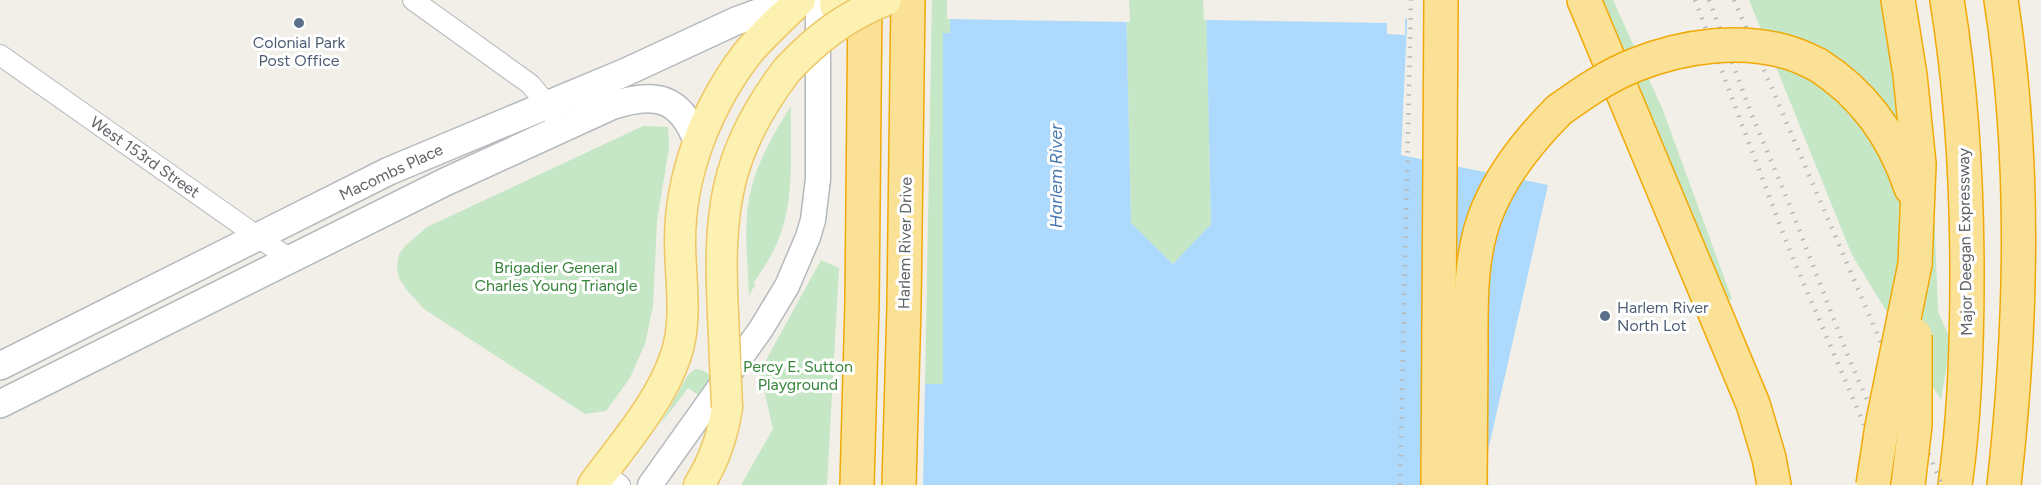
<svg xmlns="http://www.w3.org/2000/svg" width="2041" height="485" viewBox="0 0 2041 485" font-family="Figtree,sans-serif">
<rect width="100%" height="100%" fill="#f1efe8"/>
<!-- green -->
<g fill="#c6e7c6">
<polygon points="932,0 950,0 950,33 943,34 943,385 925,384"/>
<polygon points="1126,0 1206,0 1211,224 1173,264 1131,223"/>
<polygon points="1598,0 1613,0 1662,108 1732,299 1726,301"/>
<polygon points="1749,0 1899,0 1934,207 1938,312 1951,340 1941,400 1852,255"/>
<path d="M791 106C790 144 794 186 784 223 778 245 767 264 754 282L755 285 749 295C748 269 745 242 747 216 749 176 770 139 791 106Z"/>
<polygon points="643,126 668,127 669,148 657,221 653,306 645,344 630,378 606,411 585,414 424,309 406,289 399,278 397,266 399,254 406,245 427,227"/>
<polygon points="821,260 839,268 827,485 741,485 773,429 760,371"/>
<path d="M695 369C717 371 712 387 710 403L688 388 660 425 688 375Z"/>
</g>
<!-- water -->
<polygon fill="#acd9fc" points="950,0 1126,0 1131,223 1173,264 1211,224 1206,0 1408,0 1401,155 1548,185 1481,482 1492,485 923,485 925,384 943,384 943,33 950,33"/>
<!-- pier -->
<g fill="#f1efe8">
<polygon points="947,0 1129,0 1130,22 947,19"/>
<polygon points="1203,0 1411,0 1411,18 1405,19 1405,35 1387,34 1387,23 1204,20"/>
</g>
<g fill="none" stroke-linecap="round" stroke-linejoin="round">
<!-- minor casing -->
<g stroke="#b5b8bc" stroke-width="22">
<g id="minor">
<polyline points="413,0 530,84 547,104 560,127"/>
<polyline points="0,55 291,260"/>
<polyline points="602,473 620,485"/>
</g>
</g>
<!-- tertiary casing -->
<g stroke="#b5b8bc" stroke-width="27">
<polyline id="tertiary" points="650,485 761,329 787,286 808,237 813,220 818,179 818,0"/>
</g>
<!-- secondary casing -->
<g stroke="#b6babe" stroke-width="30">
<g id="secondary">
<polyline points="0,366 389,171 626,72 736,21 793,0"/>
<path d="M0 404 445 182 611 106C656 91 681 97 698 143"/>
</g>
</g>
<!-- primary casing -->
<g stroke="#eec764" stroke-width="33">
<g id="primary">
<polyline points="835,5 839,0"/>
<path d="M723 314C718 214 724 152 787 70"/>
<path d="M593 485C623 444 660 403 676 355 688 319 680 278 680 241 680 175 706 108 746 55 762 35 782 18 800 0"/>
<path d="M699 485C714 461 723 435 727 407"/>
</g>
</g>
<!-- motorway casing -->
<g stroke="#f1a907" stroke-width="36">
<g id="motorway">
<polyline points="1584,0 1753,404 1769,458 1774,485"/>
<polyline points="1898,0 1910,75 1919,164 1915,264"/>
<path d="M1947 0C1962 92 1967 183 1967 276 1967 346 1965 416 1955 485"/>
<path d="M2001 0C2026 160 2022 325 2004 485"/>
<path d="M1818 65C1864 94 1894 137 1911 188"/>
<polyline points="857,485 862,303 865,0"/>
<polyline points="899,485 904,306 908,0"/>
<polyline points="1438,485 1441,0"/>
<path d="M1470 485C1470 441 1471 397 1471 353 1471 305 1469 254 1488 209 1504 171 1530 139 1559 110"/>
</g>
</g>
<!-- minor -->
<use href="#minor" stroke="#fff" stroke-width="20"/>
<!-- tertiary -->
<use href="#tertiary" stroke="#fff" stroke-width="24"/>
<!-- secondary -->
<use href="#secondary" stroke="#fff" stroke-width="27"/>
<!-- primary -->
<use href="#primary" stroke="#fdf1b1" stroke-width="30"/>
<!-- motorway -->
<use href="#motorway" stroke="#fae196" stroke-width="33"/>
<!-- rail -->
<g stroke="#b6b7b7" stroke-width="4.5" stroke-dasharray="1.5 8" stroke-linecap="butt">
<polyline points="1695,0 1789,249 1890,485"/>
<polyline points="1709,0 1751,113 1788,201 1848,356 1904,485"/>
<polyline points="1734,0 1942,485"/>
<polyline points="1400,485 1411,0"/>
</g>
<!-- primary-bridge casing -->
<g stroke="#eec764" stroke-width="33" stroke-linecap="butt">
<g id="primary-bridge">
<path d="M787 70C818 37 845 17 886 0"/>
<polyline points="723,314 727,407"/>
</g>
</g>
<!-- motorway-bridge casing -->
<g stroke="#f1a907" stroke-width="36" stroke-linecap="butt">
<g id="motorway-bridge">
<path d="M1559 110C1583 93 1607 76 1635 65 1682 46 1743 37 1793 54 1802 57 1810 61 1818 65"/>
<polyline points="1873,485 1882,426 1915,264"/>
<polyline points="1908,485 1915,425 1915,335"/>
</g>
</g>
<!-- primary-bridge -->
<use href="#primary-bridge" stroke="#fdf1b1" stroke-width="30"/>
<!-- motorway-bridge -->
<use href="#motorway-bridge" stroke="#fae196" stroke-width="33"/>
</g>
<!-- markers -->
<g fill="#5c6f8a" stroke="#fff" stroke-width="2">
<circle cx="299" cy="23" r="6"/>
<circle cx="1605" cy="316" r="6"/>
</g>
<g text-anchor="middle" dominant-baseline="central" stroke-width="6" stroke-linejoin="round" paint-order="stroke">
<!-- service labels -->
<g font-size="16" fill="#4e5e75" stroke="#fff">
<text x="299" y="42">Colonial Park<tspan x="299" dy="18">Post Office</tspan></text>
<text x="1617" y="307" text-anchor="start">Harlem River<tspan x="1617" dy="18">North Lot</tspan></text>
</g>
<!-- street labels -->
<g font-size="16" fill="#5f6367" stroke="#fff">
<text transform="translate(145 157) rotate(35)">West 153rd Street</text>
<text transform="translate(391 172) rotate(-25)">Macombs Place</text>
<text transform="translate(1965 242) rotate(-91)">Major Deegan Expressway</text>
<text transform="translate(905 243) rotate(-89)">Harlem River Drive</text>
</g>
<!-- park labels -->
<g font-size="16" fill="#38853c" stroke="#fff">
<text x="556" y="267">Brigadier General<tspan x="556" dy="18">Charles Young Triangle</tspan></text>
<text x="798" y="366">Percy E. Sutton<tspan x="798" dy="18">Playground</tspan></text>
</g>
<!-- water labels -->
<g font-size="18" font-style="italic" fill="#4779af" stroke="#fff">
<text transform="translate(1056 176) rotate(-90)">Harlem River</text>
</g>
</g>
</svg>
